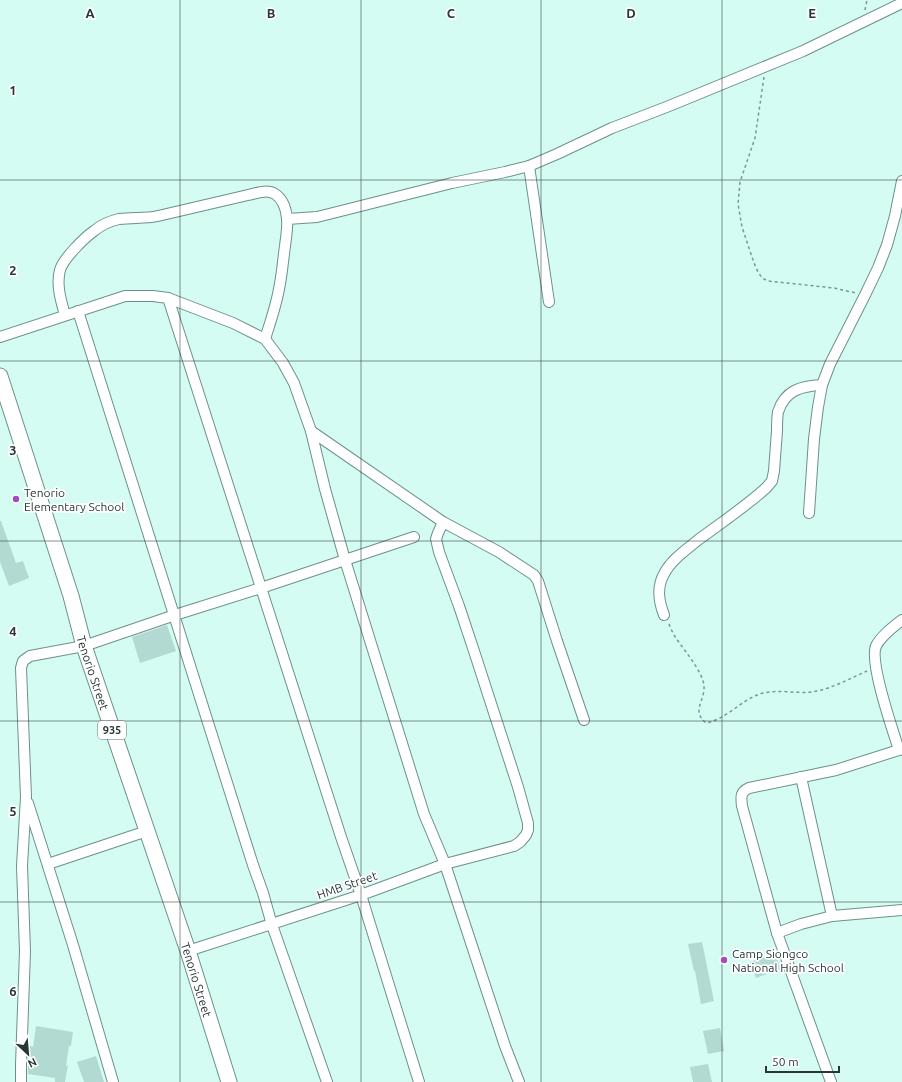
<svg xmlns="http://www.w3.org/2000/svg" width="902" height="1082" viewBox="0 0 902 1082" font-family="Ubuntu,sans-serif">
<rect width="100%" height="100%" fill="#d4fcf3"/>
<!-- building -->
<g fill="#b3dad2">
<polygon points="0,521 1,521 16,563 23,561 29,578 9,586 0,562"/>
<polygon points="167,625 176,651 140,663 132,637"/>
<polygon points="702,942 714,1001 701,1004 695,971 694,971 688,944"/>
<polygon points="775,953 781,969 756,978 750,962"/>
<polygon points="36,1026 73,1032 71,1046 69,1046 66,1066 68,1065 65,1082 55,1082 55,1078 28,1074 28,1063 30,1046 33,1047"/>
<polygon points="720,1028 724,1051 708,1054 703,1031"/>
<polygon points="96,1056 104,1082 84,1082 77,1062"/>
<polygon points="708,1064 712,1082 693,1082 690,1067"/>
</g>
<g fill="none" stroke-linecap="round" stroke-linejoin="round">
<!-- street casing -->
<g stroke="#6c9189" stroke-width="12">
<g id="street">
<polyline points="529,166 549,302"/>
<polyline points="287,219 317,217 333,213 452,183 505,172 529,166 557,154 612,128 669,106 803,51 902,3"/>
<polyline points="168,298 233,323 265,339 283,363 294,383 311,431 325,489 345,560 424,814 445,864 505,1046 519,1082"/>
<polyline points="78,311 253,865 263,893 272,925 327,1082"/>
<path d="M65 315C61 301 56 285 60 270 63 259 84 238 94 231 101 225 110 221 119 219 132 217 145 219 158 216 188 209 218 202 248 195 257 193 267 189 275 194 283 199 286 209 287 218 288 227 286 237 285 246 283 260 282 275 279 289 276 306 270 323 265 339"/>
<polyline points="0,337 125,296 153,296 168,298 341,837 361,895 419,1082"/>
<polyline points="809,513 814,439 818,407 822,385 830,364 865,295 878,268 887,245 895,216 902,181"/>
<polyline points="443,522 499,552 534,575 538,581 557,641 584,720"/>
<path d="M664 615C659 602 656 588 664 574 671 560 686 550 698 540 721 523 745 507 766 488L772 481 774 471C775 458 776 444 777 431 777 425 777 418 778 412 785 390 801 386 822 385"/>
<path d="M899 750C893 731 869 662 876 646 881 636 893 627 902 620"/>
<polyline points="801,777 832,916"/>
<polyline points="28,803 73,945 113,1082"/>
<polyline points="48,864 147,831"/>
<polyline points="777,933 801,924 832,916 902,910"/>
<polyline points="188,951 361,895 445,864 514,846 520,842 526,835 528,830 528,823 518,787 474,651 459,606 439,552 436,539 438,533 443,522 311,431"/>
<polyline points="21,1082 21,1065 25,951 22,866 26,797 21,668 23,661 30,656 84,646 175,615 261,588 414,537"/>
<path d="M831 1082 777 933 742 806C741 797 740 792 749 788L836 770 902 749"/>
</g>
</g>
<!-- primary casing -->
<g stroke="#6c9189" stroke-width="17">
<g id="primary">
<path id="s1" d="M0 376 71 596 84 646 188 951 229 1082"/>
</g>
</g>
<!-- path -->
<g stroke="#7b9691" stroke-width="1.5" stroke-dasharray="3 3" stroke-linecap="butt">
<polyline points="865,10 867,0"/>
<polyline points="764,77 755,138 740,182 738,204 742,227 754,263 758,272 762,278 768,281 834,288 856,293"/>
<path d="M669 624C671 629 673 634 676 638 684 650 703 672 704 686 705 701 691 711 706 723 724 720 740 702 757 695 775 688 794 694 812 692 831 689 849 679 867 671"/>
</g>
<!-- street -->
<use href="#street" stroke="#fff" stroke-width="10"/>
<!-- primary -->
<use href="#primary" stroke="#fff" stroke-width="15"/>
</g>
<!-- grid -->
<path fill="none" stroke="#283734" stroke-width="1" stroke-opacity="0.55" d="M180 0V1082M361 0V1082M541 0V1082M722 0V1082M0 180H902M0 361H902M0 541H902M0 721H902M0 902H902"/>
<!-- markers -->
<g fill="#a04ebe" stroke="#fff" stroke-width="1.5">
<circle cx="16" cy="499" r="4"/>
<circle cx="724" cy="960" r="4"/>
</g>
<g text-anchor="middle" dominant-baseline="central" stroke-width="3.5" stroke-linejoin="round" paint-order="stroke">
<!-- shield labels -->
<rect fill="#fff" stroke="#687371" stroke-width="1" x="98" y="721" width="28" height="18" rx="3"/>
<g font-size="11" font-weight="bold" fill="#283734">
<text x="112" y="730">935</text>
</g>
<!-- poi labels -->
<g font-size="12" fill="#283734" stroke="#fff" text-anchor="start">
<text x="24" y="492">Tenorio<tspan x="24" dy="14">Elementary School</tspan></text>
<text x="732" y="953">Camp Siongco<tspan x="732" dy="14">National High School</tspan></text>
</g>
<!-- street labels -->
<g font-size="12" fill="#283734" stroke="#fff">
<text stroke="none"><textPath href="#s1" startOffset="311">Tenorio Street</textPath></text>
<text transform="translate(347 885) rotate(-19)">HMB Street</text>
<text stroke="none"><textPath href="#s1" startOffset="635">Tenorio Street</textPath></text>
</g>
</g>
<g font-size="13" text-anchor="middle" font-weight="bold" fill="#283734" stroke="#fff" stroke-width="3.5" stroke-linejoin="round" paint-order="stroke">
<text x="90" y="18">A</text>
<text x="271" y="18">B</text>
<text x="451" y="18">C</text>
<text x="631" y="18">D</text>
<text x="812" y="18">E</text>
<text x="13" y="95">1</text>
<text x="13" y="275">2</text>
<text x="13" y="455">3</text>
<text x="13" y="636">4</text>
<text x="13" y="816">5</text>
<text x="13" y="996">6</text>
</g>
<!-- north arrow -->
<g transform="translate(28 1054) rotate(154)" stroke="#ffffff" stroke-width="3" paint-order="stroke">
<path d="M0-3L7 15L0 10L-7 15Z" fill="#283734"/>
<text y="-6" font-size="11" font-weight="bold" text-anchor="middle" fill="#283734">N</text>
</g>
<!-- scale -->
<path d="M766 1066v6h73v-6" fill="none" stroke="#283734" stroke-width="2"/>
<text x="772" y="1066" font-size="12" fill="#283734" stroke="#ffffff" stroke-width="3" paint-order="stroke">50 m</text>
</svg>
